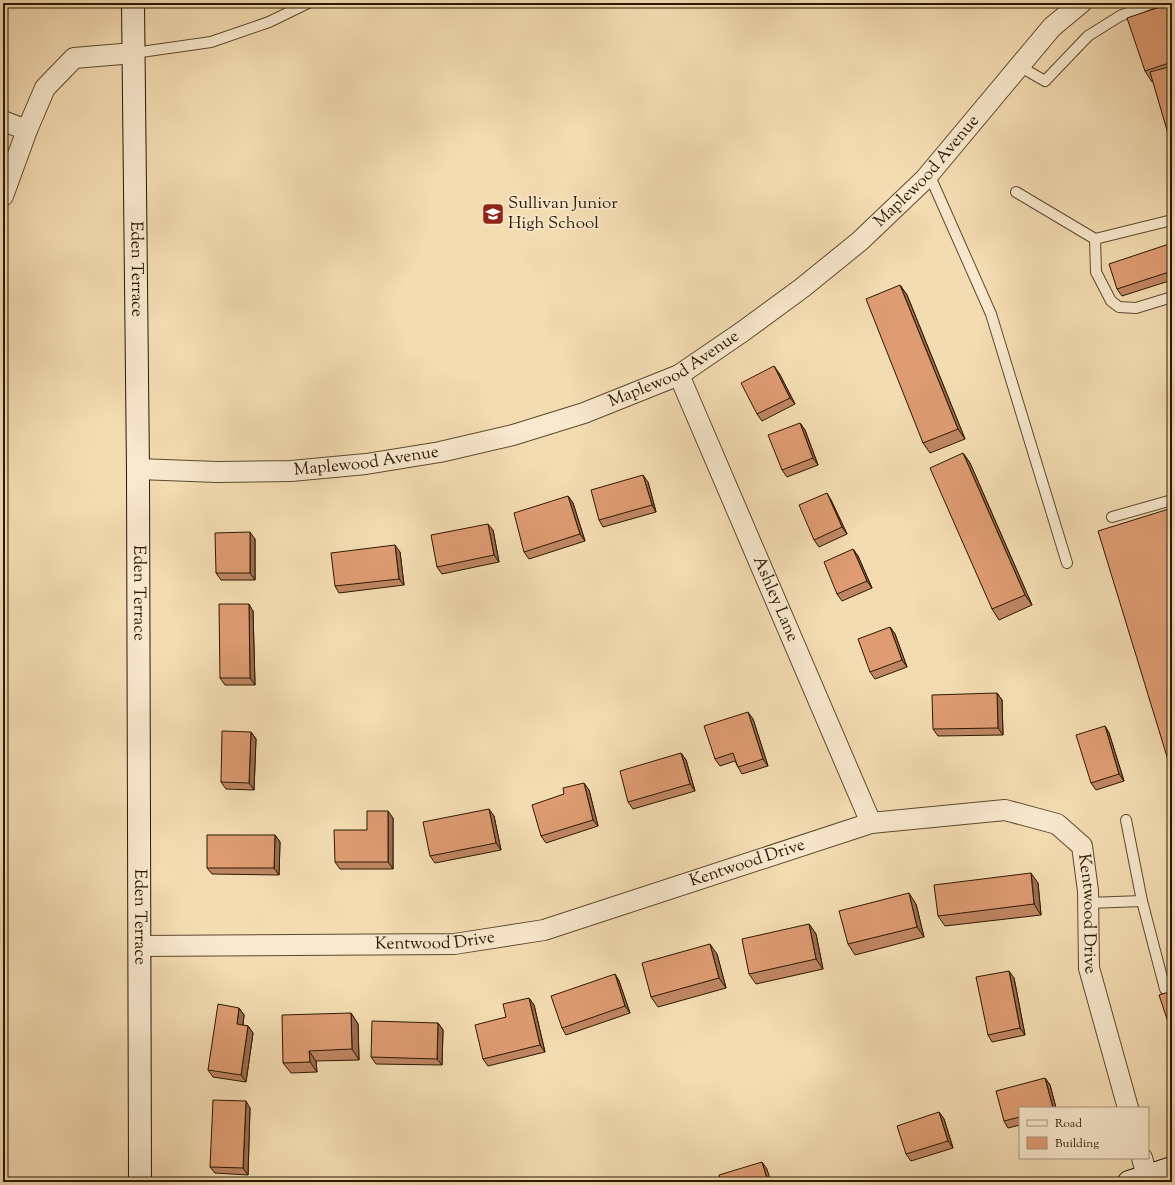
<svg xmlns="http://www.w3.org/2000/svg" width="1175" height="1185" viewBox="0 0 1175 1185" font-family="'Sorts Mill Goudy',serif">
<rect width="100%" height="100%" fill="#f4dcb2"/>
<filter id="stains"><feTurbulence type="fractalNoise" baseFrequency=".005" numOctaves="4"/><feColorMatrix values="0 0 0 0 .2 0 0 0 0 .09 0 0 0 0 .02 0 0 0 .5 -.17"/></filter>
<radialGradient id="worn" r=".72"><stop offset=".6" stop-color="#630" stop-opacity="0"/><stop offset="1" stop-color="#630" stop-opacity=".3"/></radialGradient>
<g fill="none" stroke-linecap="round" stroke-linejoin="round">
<!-- lane casing -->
<g stroke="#5d492d" stroke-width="12">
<g id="lane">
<polyline points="134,53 211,42 269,22 308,3"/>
<polyline points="1019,66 1045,81 1088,36 1120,16 1152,3"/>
<polyline points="929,174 991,314 1067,563"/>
<polyline points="1016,192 1095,239 1172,220"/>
<polyline points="1095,239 1096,272 1111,301 1119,307 1136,308 1172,297"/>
<polyline points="1112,517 1172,500"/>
<polyline points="1126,820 1142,901 1165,989"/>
<polyline points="1088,903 1142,901"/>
</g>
</g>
<!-- street casing -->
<g stroke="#5d492d" stroke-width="22">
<g id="street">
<polyline points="3,121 27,130"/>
<polyline points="3,196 27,130 45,88 74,58 134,53"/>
<path id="s1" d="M679 375 871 823"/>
<path id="s2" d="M138 469 217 472 291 471 366 464 440 452 513 435 584 413 679 375 742 332 802 288 860 241 925 179 1052 27 1081 3"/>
<path id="s3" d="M140 946 454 944 544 930 871 823 1005 810 1057 824 1082 846 1088 891 1089 968 1128 1108"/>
<polyline points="1142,1158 1147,1176"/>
</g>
</g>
<!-- secondary casing -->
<g stroke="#2b1801" stroke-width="24">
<g id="secondary">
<path id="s4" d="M133 3 138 469 140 1182"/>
<polyline points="1129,1182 1172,1168"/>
</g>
</g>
<!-- lane -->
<use href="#lane" stroke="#f8e8cd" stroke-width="10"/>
<!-- street -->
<use href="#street" stroke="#f8e8cd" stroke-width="20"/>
<!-- secondary -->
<use href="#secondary" stroke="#f8e8cd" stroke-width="22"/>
</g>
<!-- wall -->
<g fill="#c08663" stroke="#2b1801">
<polygon points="1172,3 1172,145 1153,81 1152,82 1145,71"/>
<polygon points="1172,243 1172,280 1122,296 1117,289"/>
<polygon points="900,285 907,295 965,439 930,453 923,443"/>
<polygon points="779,373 795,404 762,421 757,414"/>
<polygon points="800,423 805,430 818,465 787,477 782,470"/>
<polygon points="963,453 970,463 1032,605 999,620 992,609"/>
<polygon points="648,482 656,512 603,527 599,520"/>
<polygon points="568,496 573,503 585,541 529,559 524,552"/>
<polygon points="831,500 847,534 819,547 814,540"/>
<polygon points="493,530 499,562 442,574 437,567"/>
<polygon points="255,539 255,580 221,580 216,573"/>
<polygon points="853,549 858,556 872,588 842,601 837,594"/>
<polygon points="400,552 404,585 339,593 335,586"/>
<polygon points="253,611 255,685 225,685 220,678"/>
<polygon points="890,627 895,634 907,667 875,679 870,672"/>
<polygon points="997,693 1002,700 1003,735 938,736 933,729"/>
<polygon points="753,719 768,766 742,774 738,767 735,761 720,766 715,759"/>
<polygon points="1105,726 1109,733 1124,781 1096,790 1091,783"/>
<polygon points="251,732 256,739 254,790 226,789 221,782"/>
<polygon points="681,753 686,760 695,791 633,809 628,802"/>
<polygon points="589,790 598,826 546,843 541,836"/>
<polygon points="494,816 501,850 435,863 430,856"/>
<polygon points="393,818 393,869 340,869 335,862"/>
<polygon points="275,835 280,842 279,875 212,874 207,868"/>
<polygon points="1038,883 1041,915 945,926 938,916"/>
<polygon points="916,904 924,937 855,955 848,944"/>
<polygon points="809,924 816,934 823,969 756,984 749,974"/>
<polygon points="717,954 726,988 658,1007 651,997"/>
<polygon points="615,974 619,981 630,1013 566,1035 562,1028"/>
<polygon points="1014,978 1025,1035 992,1042 988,1035"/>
<polygon points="529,998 534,1005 545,1052 488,1066 483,1059 506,1017"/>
<polygon points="239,1008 244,1015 243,1025 248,1026 253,1033 246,1082 213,1077 208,1070"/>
<polygon points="351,1013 358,1024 359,1060 316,1061 317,1072 291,1073 283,1063"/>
<polygon points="438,1023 443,1030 442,1065 376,1064 371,1057"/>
<polygon points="1045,1078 1050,1085 1056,1108 1020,1108 1020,1125 1008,1128 1004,1121"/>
<polygon points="250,1108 248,1175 215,1173 210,1167"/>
<polygon points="939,1112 944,1119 953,1148 911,1161 906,1154"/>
</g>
<!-- shaded-wall -->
<g fill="#9c6d50" stroke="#2b1801">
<polygon points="900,285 907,295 965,439 958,429"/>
<polygon points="774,366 779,373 795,404 790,398"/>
<polygon points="800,423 805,430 818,465 813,458"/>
<polygon points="963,453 970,463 1032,605 1025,595"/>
<polygon points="643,475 648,482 656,512 652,505"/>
<polygon points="827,493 831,500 847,534 842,527"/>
<polygon points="568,496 573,503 585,541 580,534"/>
<polygon points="488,524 493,530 499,562 494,555"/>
<polygon points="250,532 255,539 255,580 250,573"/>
<polygon points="395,545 400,552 404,585 399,579"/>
<polygon points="853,549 858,556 872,588 867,581"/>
<polygon points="249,604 253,611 255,685 250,678"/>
<polygon points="890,627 895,634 907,667 902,660"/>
<polygon points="997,693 1002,700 1003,735 998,728"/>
<polygon points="748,712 753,719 768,766 763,759"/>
<polygon points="1105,726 1109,733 1124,781 1119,774"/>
<polygon points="251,732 256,739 254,790 249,783"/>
<polygon points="681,753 686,760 695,791 690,784"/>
<polygon points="584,783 589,790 598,826 593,820"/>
<polygon points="489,809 494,816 501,850 496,843"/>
<polygon points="388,811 393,818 393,869 388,862"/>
<polygon points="275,835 280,842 279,875 274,868"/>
<polygon points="1031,873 1038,883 1041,915 1034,904"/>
<polygon points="909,893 916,904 924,937 917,927"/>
<polygon points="809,924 816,934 823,969 816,959"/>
<polygon points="710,944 717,954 726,988 719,978"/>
<polygon points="1009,971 1014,978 1025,1035 1020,1028"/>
<polygon points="615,974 619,981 630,1013 625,1006"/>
<polygon points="529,998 534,1005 545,1052 540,1045"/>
<polygon points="239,1008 244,1015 242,1031 237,1024"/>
<polygon points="351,1013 358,1024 359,1060 352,1049"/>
<polygon points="438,1023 443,1030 442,1065 437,1059"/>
<polygon points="248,1026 253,1033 246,1082 241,1075"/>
<polygon points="309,1051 316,1061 317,1072 310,1062"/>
<polygon points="1045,1078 1050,1085 1056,1108 1053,1108"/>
<polygon points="246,1101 250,1108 248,1175 243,1168"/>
<polygon points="939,1112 944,1119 953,1148 948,1141"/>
<polygon points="762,1162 767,1169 771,1182 768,1182"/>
</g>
<!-- building -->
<g fill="#df9c73" stroke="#2b1801">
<polygon points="1172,3 1172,62 1145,71 1127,18"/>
<polygon points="1172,66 1172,144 1171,144 1150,72"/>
<polygon points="1172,243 1172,271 1117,289 1109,264"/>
<polygon points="900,285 958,429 923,443 866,299"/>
<polygon points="774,366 790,398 757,414 741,383"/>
<polygon points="800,423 813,458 782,470 768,435"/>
<polygon points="963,453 1025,595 992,609 930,468"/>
<polygon points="643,475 652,505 599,520 591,490"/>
<polygon points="827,493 842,527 814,540 799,505"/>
<polygon points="568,496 580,534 524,552 514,513"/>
<polygon points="1172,508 1172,773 1098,531"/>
<polygon points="488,524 494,555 437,567 431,535"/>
<polygon points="250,532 250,573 216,573 215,533"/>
<polygon points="395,545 399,579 335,586 331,553"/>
<polygon points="853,549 867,581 837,594 824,562"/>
<polygon points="219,604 249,604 250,678 220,678"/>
<polygon points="890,627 902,660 870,672 858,639"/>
<polygon points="997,693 998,728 933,729 932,695"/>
<polygon points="748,712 763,759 738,767 733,753 715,759 704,726"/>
<polygon points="1105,726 1119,774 1091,783 1076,735"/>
<polygon points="222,731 251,732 249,783 221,782"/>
<polygon points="681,753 690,784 628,802 620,771"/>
<polygon points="584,783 593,820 541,836 532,805 564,794 563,788"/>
<polygon points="489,809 496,843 430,856 423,822"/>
<polygon points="367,811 388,811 388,862 335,862 334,830 367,830"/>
<polygon points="207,835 275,835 274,868 207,868"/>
<polygon points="1031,873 1034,904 938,916 934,885"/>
<polygon points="909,893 917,927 848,944 839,911"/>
<polygon points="809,924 816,959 749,974 742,939"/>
<polygon points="710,944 719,978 651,997 642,963"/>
<polygon points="1009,971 1020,1028 988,1035 976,977"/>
<polygon points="615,974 625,1006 562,1028 551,996"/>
<polygon points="1172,991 1172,1034 1159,995"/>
<polygon points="529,998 540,1045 483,1059 475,1025 506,1017 503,1004"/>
<polygon points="218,1004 239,1008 237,1024 248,1026 241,1075 208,1070"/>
<polygon points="351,1013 352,1049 309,1051 310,1062 283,1063 282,1015"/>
<polygon points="372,1021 438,1023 437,1059 371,1057"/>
<polygon points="1045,1078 1053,1108 1020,1108 1020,1117 1004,1121 996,1091"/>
<polygon points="213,1100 246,1101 243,1168 210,1167"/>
<polygon points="939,1112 948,1141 906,1154 897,1126"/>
<polygon points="762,1162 768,1182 721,1182 719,1175"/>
</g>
<!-- icons -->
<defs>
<g id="school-square" transform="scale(1.15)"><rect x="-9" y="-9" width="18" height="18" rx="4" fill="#8f2418" stroke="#f8e8cd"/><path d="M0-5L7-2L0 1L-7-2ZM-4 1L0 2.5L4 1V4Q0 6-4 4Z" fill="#fff"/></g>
</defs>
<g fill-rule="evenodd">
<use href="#school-square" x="493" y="214"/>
</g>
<g text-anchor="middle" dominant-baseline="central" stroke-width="3" stroke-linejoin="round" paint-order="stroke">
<!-- street labels -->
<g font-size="17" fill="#2b1801" stroke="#f8e8cd">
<text stroke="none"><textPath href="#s2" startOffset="877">Maplewood Avenue</textPath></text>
<text stroke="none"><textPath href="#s4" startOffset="266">Eden Terrace</textPath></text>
<text stroke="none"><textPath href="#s2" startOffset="553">Maplewood Avenue</textPath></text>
<text stroke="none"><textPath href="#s2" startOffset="229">Maplewood Avenue</textPath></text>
<text stroke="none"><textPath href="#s4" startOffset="590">Eden Terrace</textPath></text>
<text stroke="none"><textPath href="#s1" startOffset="244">Ashley Lane</textPath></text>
<text stroke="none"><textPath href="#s3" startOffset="619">Kentwood Drive</textPath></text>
<text stroke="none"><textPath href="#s3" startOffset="1039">Kentwood Drive</textPath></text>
<text stroke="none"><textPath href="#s4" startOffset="914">Eden Terrace</textPath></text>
<text stroke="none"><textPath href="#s3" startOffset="295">Kentwood Drive</textPath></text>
</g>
<!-- poi labels -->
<g font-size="17" fill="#2b1801" stroke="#f8e8cd" text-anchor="start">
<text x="508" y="204">Sullivan Junior<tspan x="508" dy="20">High School</tspan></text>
</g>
</g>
<!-- margin -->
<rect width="1175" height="1185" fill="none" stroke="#f4dcb2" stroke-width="16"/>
<rect x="4" y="4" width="1167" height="1177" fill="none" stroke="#2b1801" stroke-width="2"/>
<rect x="8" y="8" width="1159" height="1169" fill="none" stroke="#2b1801"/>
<!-- legend -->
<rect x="1019" y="1107" width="130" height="52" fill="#f8e8cd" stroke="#a6957b"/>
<rect x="1027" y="1120" width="20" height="6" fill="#f8e8cd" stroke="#a6957b"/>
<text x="1055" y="1127" font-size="12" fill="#2b1801">Road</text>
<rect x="1027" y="1137" width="20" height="12" fill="#df9c73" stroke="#a6957b"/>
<text x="1055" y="1147" font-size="12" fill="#2b1801">Building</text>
<rect width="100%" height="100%" filter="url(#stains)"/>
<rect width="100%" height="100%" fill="url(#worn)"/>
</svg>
